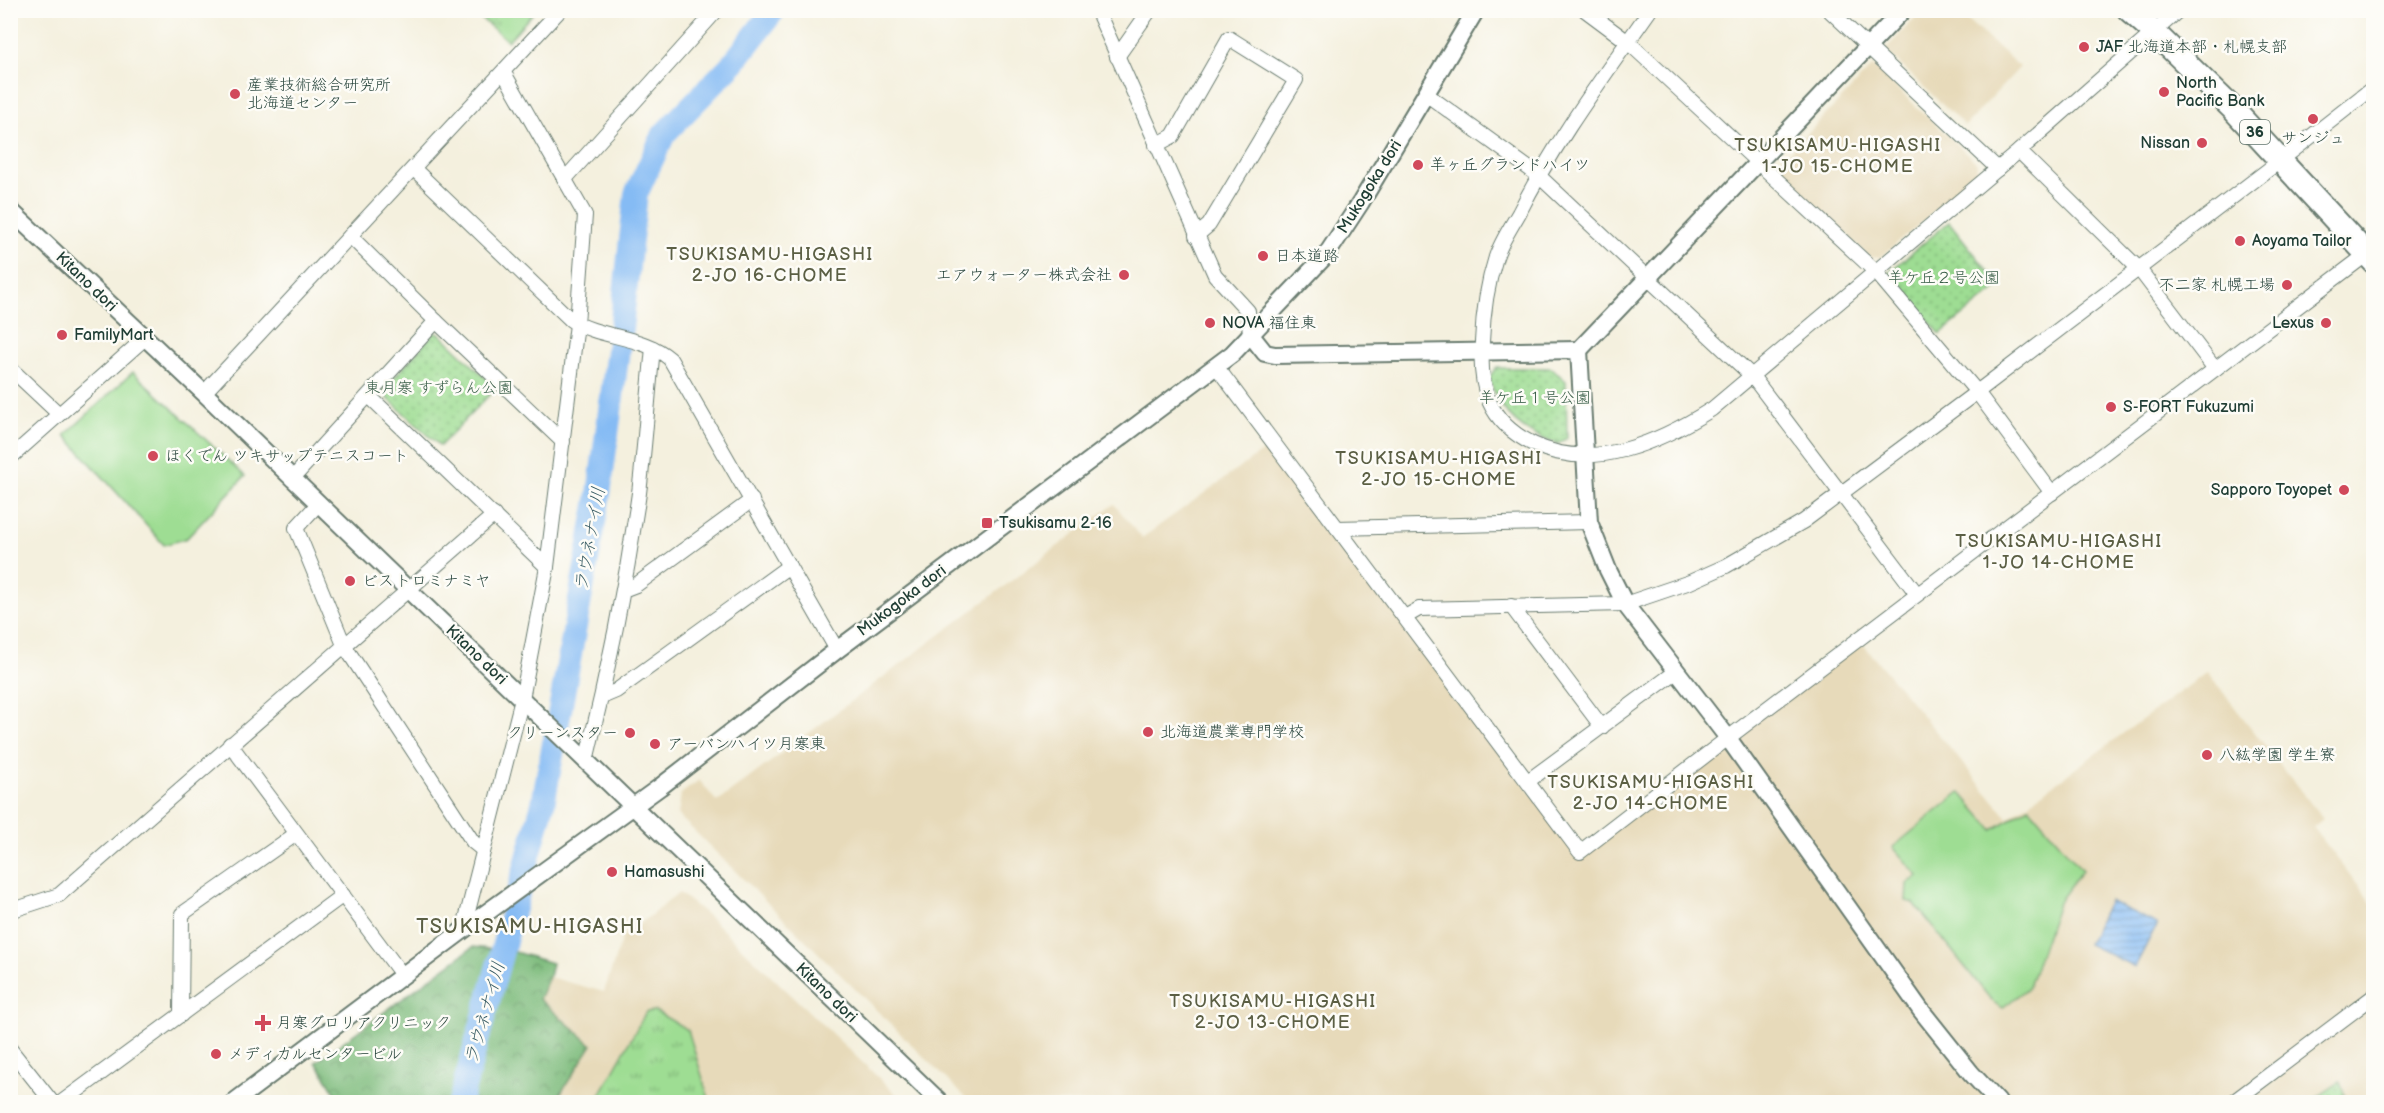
<svg xmlns="http://www.w3.org/2000/svg" width="2384" height="1113" viewBox="0 0 2384 1113" font-family="'Balsamiq Sans','Klee One',sans-serif">
<defs>
<pattern id="grass-tufts" width="24" height="20" patternUnits="userSpaceOnUse" patternTransform="scale(1.5)"><rect width="24" height="20" fill="#9edd93"/><path d="M3 7l-1-3M5 7V3M7 7l1-3M15 17l-1-3M17 17v-4M19 17l1-3" fill="none" stroke="#80b479"/></pattern>
<pattern id="forest-crowns" width="20" height="18" patternUnits="userSpaceOnUse" patternTransform="scale(1.5)"><rect width="20" height="18" fill="#7ebc7d"/><path d="M2 6a3 3 0 1 1 6 0M12 15a3 3 0 1 1 6 0" fill="none" stroke="#679a67"/></pattern>
<pattern id="park-dots" width="8" height="8" patternUnits="userSpaceOnUse" patternTransform="scale(1.5)"><rect width="8" height="8" fill="#9edd93"/><path d="M2 2h.1M6 6h.1" fill="none" stroke="#80b479" stroke-width="1.8" stroke-linecap="round"/></pattern>
<pattern id="water-rules" width="6" height="5" patternUnits="userSpaceOnUse" patternTransform="scale(1.5)"><rect width="6" height="5" fill="#85bbf4"/><path d="M0 2.5h6" fill="none" stroke="#6c99c6"/></pattern>
</defs>
<rect width="100%" height="100%" fill="#fdfcf7"/>
<filter id="ink" filterUnits="userSpaceOnUse"><feTurbulence type="fractalNoise" baseFrequency=".0167" numOctaves="2"/><feDisplacementMap in="SourceGraphic" scale="12" xChannelSelector="R" yChannelSelector="G"/><feConvolveMatrix kernelMatrix="1 2 1 2 8 2 1 2 1" color-interpolation-filters="sRGB"/></filter>
<filter id="wash" filterUnits="userSpaceOnUse"><feTurbulence type="fractalNoise" baseFrequency=".008" numOctaves="4" result="noise"/><feDisplacementMap in="SourceGraphic" scale="24" xChannelSelector="R" yChannelSelector="G"/><feGaussianBlur stdDeviation="1.35" result="paint"/><feColorMatrix in="noise" values="0 0 0 0 0 0 0 0 0 0 0 0 0 0 0 0 0 1.4 0 .05"/><feComposite in="paint" operator="in"/></filter>
<g filter="url(#wash)">
<rect width="100%" height="100%" fill="#f4f0de"/>
<!-- built -->
<g fill="#e7daba">
<polygon points="1921,11 1957,11 2020,67 1965,126 1885,50"/>
<polygon points="1873,66 1977,163 1977,174 1881,257 1871,258 1781,173 1781,161"/>
<polygon points="1267,448 1335,530 1579,858 1858,638 2008,818 2207,672 2323,819 2313,827 2373,905 2373,1102 970,1102 678,815 681,794 699,780 717,802 1114,504 1142,538"/>
<polygon points="679,893 706,914 904,1102 504,1102 539,999 549,977 604,992 622,938"/>
</g>
<!-- grass -->
<g fill="url(#grass-tufts)" stroke="#5e8d64" stroke-width="1.5">
<polygon points="472,11 535,11 508,41"/>
<polygon points="655,1011 688,1030 710,1102 596,1102 646,1012"/>
</g>
<!-- forest -->
<polygon fill="url(#forest-crowns)" stroke="#4e7c58" stroke-width="1.5" points="473,947 515,952 552,963 549,977 539,999 592,1045 555,1102 341,1102 316,1062"/>
<!-- park -->
<g fill="url(#park-dots)" stroke="#5e8d64" stroke-width="1.5">
<polygon points="1949,222 2000,286 1940,334 1889,272"/>
<polygon points="434,333 439,333 496,388 440,446 384,395 384,389"/>
<path d="M1496 368H1551L1566 381 1567 438 1558 444C1524 434 1498 413 1489 377Z"/>
<polygon points="2340,1082 2347,1102 2310,1102"/>
</g>
<!-- pitch -->
<g fill="#9edd93" stroke="#5e8d64" stroke-width="1.5">
<polygon points="133,372 245,476 187,538 164,545 65,435"/>
<polygon points="1960,792 1993,830 2029,807 2082,870 2058,903 2029,987 2002,1008 1992,1001 1914,903 1906,901 1907,884 1918,876 1893,847"/>
</g>
<!-- water -->
<polygon fill="url(#water-rules)" stroke="#527c94" stroke-width="1.5" points="2109,901 2157,924 2135,967 2088,944"/>
<g fill="none" stroke-linecap="round" stroke-linejoin="round">
<!-- river -->
<polyline stroke="#85bbf4" stroke-width="24" points="460,1102 543,804 599,494 622,320 636,194 664,134 734,62 774,10"/>
</g>
</g>
<g filter="url(#ink)">
<g fill="none" stroke-linecap="round" stroke-linejoin="round">
<!-- minor casing -->
<g stroke="#6a7c70" stroke-width="16">
<g id="minor">
<polyline points="1097,10 1215,275 1248,311 1250,334"/>
<polyline points="1585,10 1628,42 1876,272 1977,392 2052,493"/>
<path d="M1650 10C1604 76 1555 141 1519 213 1511 227 1501 242 1496 257 1487 285 1483 313 1482 342 1479 388 1488 422 1533 444 1593 473 1661 441 1712 409L2019 151 2179 10"/>
<polyline points="1829,10 1998,169"/>
<polyline points="1117,57 1150,10"/>
<polyline points="1426,94 1538,175 1752,376 1917,594"/>
<polyline points="1156,145 1173,136 1229,38 1296,80 1209,225 1196,236"/>
<polyline points="2019,151 2139,269 2215,369"/>
<path d="M414 169 571 320C601 339 643 335 670 359L837 650"/>
<polyline points="565,179 717,10"/>
<polyline points="350,236 436,321 563,442"/>
<polyline points="1216,366 1580,852 1728,738 2367,254"/>
<polyline points="10,368 59,414"/>
<polyline points="204,393 560,10"/>
<polyline points="369,396 547,567"/>
<polyline points="10,458 145,338"/>
<polyline points="292,479 436,321"/>
<polyline points="318,504 296,528 344,645 473,842 483,850"/>
<polyline points="1337,528 1589,522"/>
<polyline points="623,590 636,585 752,500"/>
<polyline points="1511,606 1602,727"/>
<polyline points="1405,617 1419,609 1625,604 1690,582 1726,566 1804,521 1977,392 2281,160 2374,87"/>
<polyline points="602,697 616,691 789,566"/>
<polyline points="230,744 403,976"/>
<path d="M586 761C608 673 626 583 639 493 645 445 648 396 653 348"/>
<polyline points="1528,781 1677,671"/>
<polyline points="10,911 59,895 494,515"/>
<polyline points="463,931 522,699 547,567 577,324 585,215 504,73"/>
<polyline points="181,1015 182,914 296,834"/>
<polyline points="10,1049 52,1102"/>
<polyline points="62,1102 343,895"/>
<polyline points="2233,1102 2374,996"/>
</g>
</g>
<!-- tertiary casing -->
<g stroke="#6a7c70" stroke-width="20">
<g id="tertiary">
<polyline points="10,210 204,393 940,1102"/>
<polyline points="1250,334 1265,353 1275,355 1579,350 1589,522 1608,570 1625,604 1728,738 1920,1009 1971,1073 1998,1102"/>
<polyline points="1579,350 1903,10"/>
<polyline points="234,1102 482,916 660,787 837,650 1232,354 1327,254 1361,202 1476,10"/>
</g>
</g>
<!-- trunk casing -->
<g stroke="#6a7c70" stroke-width="26">
<polyline id="trunk" points="2129,10 2155,33 2232,108 2374,262"/>
</g>
<!-- minor -->
<use href="#minor" stroke="#fff" stroke-width="14"/>
<!-- tertiary -->
<use href="#tertiary" stroke="#fff" stroke-width="16"/>
<!-- trunk -->
<use href="#trunk" stroke="#fff" stroke-width="22"/>
</g>
</g>
<!-- markers -->
<g fill="#d1495b" stroke="#fdfcf7" stroke-width="2">
<circle cx="2084" cy="47" r="6"/>
<circle cx="2164" cy="92" r="6"/>
<circle cx="235" cy="94" r="6"/>
<circle cx="2313" cy="119" r="6"/>
<circle cx="2202" cy="143" r="6"/>
<circle cx="1418" cy="165" r="6"/>
<circle cx="2240" cy="241" r="6"/>
<circle cx="1263" cy="256" r="6"/>
<circle cx="1124" cy="275" r="6"/>
<circle cx="2287" cy="285" r="6"/>
<circle cx="1210" cy="323" r="6"/>
<circle cx="2326" cy="323" r="6"/>
<circle cx="62" cy="335" r="6"/>
<circle cx="2111" cy="407" r="6"/>
<circle cx="153" cy="456" r="6"/>
<circle cx="2344" cy="490" r="6"/>
<rect x="981" y="517" width="12" height="12" rx="3"/>
<circle cx="350" cy="581" r="6"/>
<circle cx="1148" cy="732" r="6"/>
<circle cx="630" cy="733" r="6"/>
<circle cx="655" cy="744" r="6"/>
<circle cx="2207" cy="755" r="6"/>
<circle cx="612" cy="872" r="6"/>
<path d="M260 1014h6v6h6v6h-6v6h-6v-6h-6v-6h6z"/>
<circle cx="216" cy="1054" r="6"/>
</g>
<g text-anchor="middle" dominant-baseline="central" stroke-width="5" stroke-linejoin="round" paint-order="stroke">
<!-- shield labels -->
<rect fill="#fdfcf7" stroke="#62766e" stroke-width="1.5" x="2240" y="120" width="30" height="24" rx="4.5"/>
<g font-size="15" font-weight="bold" fill="#1f3d34">
<text x="2255" y="132">36</text>
</g>
<!-- poi labels -->
<g font-size="16" fill="#1f3d34" stroke="#fdfcf7" text-anchor="start">
<text x="2096" y="47">JAF 北海道本部・札幌支部</text>
<text x="2176" y="83">North<tspan x="2176" dy="18">Pacific Bank</tspan></text>
<text x="247" y="85">産業技術総合研究所<tspan x="247" dy="18">北海道センター</tspan></text>
<text x="2313" y="138" text-anchor="middle">サンジュ</text>
<text x="2190" y="143" text-anchor="end">Nissan</text>
<text x="1430" y="165">羊ヶ丘グランドハイツ</text>
<text x="2252" y="241">Aoyama Tailor</text>
<text x="1275" y="256">日本道路</text>
<text x="1112" y="275" text-anchor="end">エアウォーター株式会社</text>
<text x="2275" y="285" text-anchor="end">不二家 札幌工場</text>
<text x="1222" y="323">NOVA 福住東</text>
<text x="2314" y="323" text-anchor="end">Lexus</text>
<text x="74" y="335">FamilyMart</text>
<text x="2123" y="407">S-FORT Fukuzumi</text>
<text x="165" y="456">ほくでん ツキサップテニスコート</text>
<text x="2332" y="490" text-anchor="end">Sapporo Toyopet</text>
<text x="999" y="523">Tsukisamu 2-16</text>
<text x="362" y="581">ビストロミナミヤ</text>
<text x="1160" y="732">北海道農業専門学校</text>
<text x="618" y="733" text-anchor="end">クリーンスター</text>
<text x="667" y="744">アーバンハイツ月寒東</text>
<text x="2219" y="755">八紘学園 学生寮</text>
<text x="624" y="872">Hamasushi</text>
<text x="276" y="1023">月寒グロリアクリニック</text>
<text x="228" y="1054">メディカルセンタービル</text>
</g>
<!-- street labels -->
<g font-size="16" fill="#1f3d34" stroke="#fdfcf7">
<text transform="translate(1370 187) rotate(-58)">Mukogoka dori</text>
<text transform="translate(86 282) rotate(44)">Kitano dori</text>
<text transform="translate(902 601) rotate(-37)">Mukogoka dori</text>
<text transform="translate(476 655) rotate(44)">Kitano dori</text>
<text transform="translate(826 993) rotate(44)">Kitano dori</text>
</g>
<!-- park labels -->
<g font-size="16" fill="#385d47" stroke="#fdfcf7">
<text x="1944" y="278">羊ケ丘２号公園</text>
<text x="439" y="388">東月寒 すずらん公園</text>
<text x="1535" y="398">羊ケ丘１号公園</text>
</g>
<!-- neighbourhood labels -->
<g font-size="18" letter-spacing="1.5" fill="#5b5f44" stroke="#fdfcf7">
<text x="1838" y="145">TSUKISAMU-HIGASHI<tspan x="1838" dy="21">1-JO 15-CHOME</tspan></text>
<text x="770" y="254">TSUKISAMU-HIGASHI<tspan x="770" dy="21">2-JO 16-CHOME</tspan></text>
<text x="1439" y="458">TSUKISAMU-HIGASHI<tspan x="1439" dy="21">2-JO 15-CHOME</tspan></text>
<text x="2059" y="541">TSUKISAMU-HIGASHI<tspan x="2059" dy="21">1-JO 14-CHOME</tspan></text>
<text x="1651" y="782">TSUKISAMU-HIGASHI<tspan x="1651" dy="21">2-JO 14-CHOME</tspan></text>
<text x="1273" y="1001">TSUKISAMU-HIGASHI<tspan x="1273" dy="21">2-JO 13-CHOME</tspan></text>
</g>
<!-- water labels -->
<g font-size="18" font-style="italic" fill="#385c64" stroke="#fdfcf7">
<text transform="translate(590 539) rotate(-80)">ラウネナイ川</text>
<text transform="translate(485 1013) rotate(-74)">ラウネナイ川</text>
</g>
<!-- quarter labels -->
<g font-size="20" letter-spacing="1.5" fill="#5b5f44" stroke="#fdfcf7">
<text x="530" y="927">TSUKISAMU-HIGASHI</text>
</g>
</g>
<!-- margin -->
<rect width="2384" height="1113" fill="none" stroke="#fdfcf7" stroke-width="36"/>
</svg>
